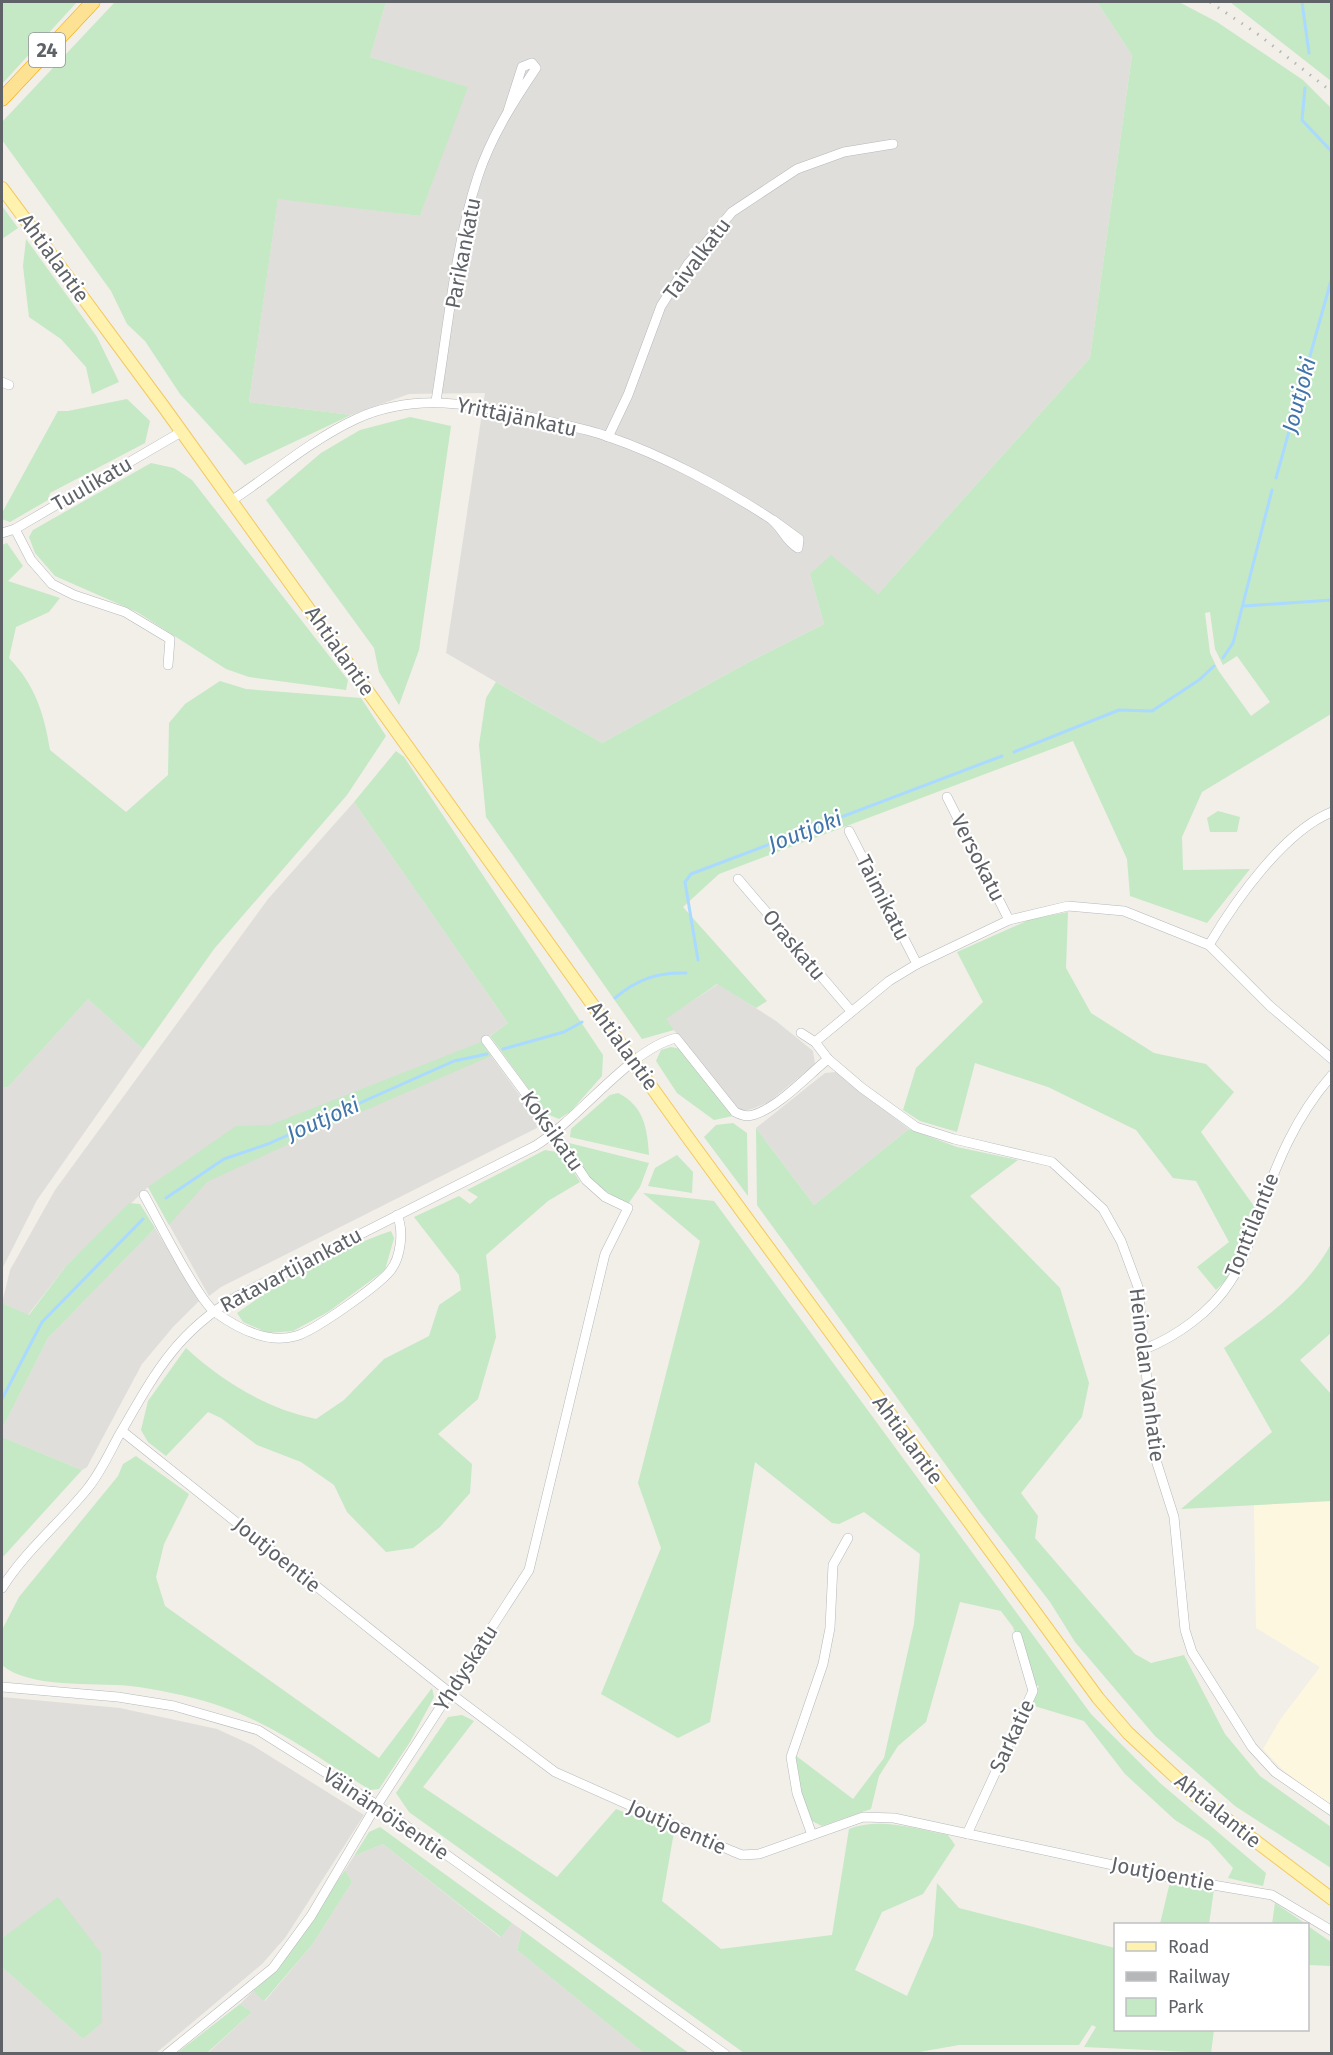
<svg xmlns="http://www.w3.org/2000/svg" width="1333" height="2055" viewBox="0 0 1333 2055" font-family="'Fira Sans',sans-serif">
<rect width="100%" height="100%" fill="#f1efe8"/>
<!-- commercial -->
<polygon fill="#fef7e0" points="1331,1501 1331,1806 1284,1771 1263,1749 1280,1720 1320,1667 1256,1628 1254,1505"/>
<!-- industrial -->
<g fill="#e0deda">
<polygon points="386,2 1097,2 1132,55 1090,358 878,594 810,574 824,624 749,662 602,743 446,653 485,393 409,394 351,415 249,402 278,198 420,216 467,87 370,57"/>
<polygon points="354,802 508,1023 481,1042 539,1122 537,1128 221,1287 209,1296 148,1187 67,1265 28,1315 2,1303 10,1270 55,1190 268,899"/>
<polygon points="718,984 776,1021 813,1051 815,1064 769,1102 752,1109 743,1111 736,1108 665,1019"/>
<polygon points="88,999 143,1049 37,1200 2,1269 2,1088 8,1087"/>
<polygon points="836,1072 909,1129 814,1205 756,1128 825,1073"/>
<polygon points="155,1228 199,1301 173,1327 142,1364 87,1467 82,1470 2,1437 2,1429 48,1338"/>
<polygon points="2,1697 120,1708 217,1729 252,1745 364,1815 285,1938 262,1964 156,2053 2,2053 2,1967 83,2039 102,2023 59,1898 2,1938"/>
<polygon points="383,1844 500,1937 512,1923 522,1930 517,1950 644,2053 207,2054 252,2012 240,2004 253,1991 265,2001 312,1945 352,1882 345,1870 354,1856"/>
</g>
<!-- green -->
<g fill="#c5e8c5" fill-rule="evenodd">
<polygon points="2,2 77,2 2,84"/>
<polygon points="115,2 386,2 370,57 468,87 420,216 278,199 249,402 351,415 245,465 180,394 145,341 127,324 111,291 2,140 2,122"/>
<path d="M1097 2H1179L1217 22 1303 80 1331 108V714L1202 792 1182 837 1183 870 1250 869 1207 923 1130 896 1127 859 1073 741 719 874 683 907 767 1001 756 1008 717 984 666 1019 674 1030 642 1039 486 817 479 745 486 698 496 682 602 743 749 662 824 624 810 574 831 555 878 594 1090 358 1132 55ZM1210 612 1215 649 1223 665 1237 656 1270 702 1251 716 1218 670 1210 653 1205 613Z"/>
<polygon points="1230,2 1331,2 1331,81"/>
<polygon points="2,206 18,228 2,239"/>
<polygon points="26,239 97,337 119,382 92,394 86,367 61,339 29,317 23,266"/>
<polygon points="127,399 150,421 145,443 50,493 48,500 10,522 2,519 2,513 58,411 68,411"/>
<polygon points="410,417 451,426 419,650 399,705 379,672 374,648 266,500 321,453 360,430"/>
<polygon points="151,463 174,468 192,480 348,680 346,690 249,677 226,669 137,612 55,576 35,553 29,537 33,530"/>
<path d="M7 543 23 566 8 581 60 598 49 612 16 627 9 658C35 685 44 713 50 750L126 812 168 775 169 723 185 704 220 681 246 689 361 698 386 736 347 795 214 949 143 1049 88 999 8 1087 2 1088V545Z"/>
<polygon points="396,751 404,757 603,1055 602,1076 571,1111 559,1119 547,1114 490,1036 508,1023 354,802"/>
<polygon points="1218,811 1240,817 1237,832 1210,832 1207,818"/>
<polygon points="1068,912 1066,968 1091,1013 1154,1053 1206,1064 1234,1092 1201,1132 1256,1209 1227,1279 1216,1290 1197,1267 1229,1242 1196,1181 1173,1178 1136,1130 1048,1087 975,1063 957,1132 920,1121 903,1110 916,1068 983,1002 957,952 1031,919"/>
<polygon points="481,1042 491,1056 308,1135 207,1182 169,1225 148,1187 236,1126 270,1125"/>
<polygon points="671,1047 681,1049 733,1116 714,1120 677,1093 656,1061 661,1050"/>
<path d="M618 1093C644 1106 647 1128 649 1155L570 1137 571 1129 610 1095Z"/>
<polygon points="733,1123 747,1133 748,1196 704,1137 716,1125"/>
<polygon points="756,1128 814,1205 909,1129 957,1147 1018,1160 970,1196 1060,1288 1089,1383 1082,1417 1021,1493 1038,1516 1035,1538 1135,1654 1151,1663 1184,1655 1225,1734 1260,1776 1331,1827 1331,1868 1235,1806 1155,1736 1075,1642 1050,1602 980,1512 757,1205"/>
<path d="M569 1143 649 1163 640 1187 628 1204C608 1194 568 1169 569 1143Z"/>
<path d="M545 1150 562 1153 580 1182 548 1201 486 1255 496 1337 478 1399 438 1434 472 1464 470 1493 440 1527 413 1548 386 1552 347 1512 334 1485 301 1462 257 1445 221 1418 208 1412 166 1456 148 1442 141 1430 148 1401 186 1348C223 1382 267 1409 316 1419L344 1400 384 1359 429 1336 439 1305 461 1290 459 1275 414 1217 459 1196 470 1204 478 1197 467 1190Z"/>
<polygon points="677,1155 693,1172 692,1193 648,1186 655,1168"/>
<polygon points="643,1193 714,1201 1091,1714 1160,1783 1266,1873 1263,1886 1228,1878 1233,1868 1209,1841 1175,1820 1125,1774 1084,1721 1031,1705 1039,1686 1031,1683 1013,1627 1001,1611 960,1602 926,1722 898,1746 879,1776 871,1809 822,1826 812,1821 801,1792 795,1755 853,1799 884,1758 914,1624 920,1554 864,1512 839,1524 832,1523 755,1462 710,1722 678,1738 601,1694 661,1548 638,1483 700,1241"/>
<polygon points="129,1203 140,1204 155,1228 48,1338 2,1429 2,1303 29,1315 67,1265"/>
<path d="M391 1231 394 1238 385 1270 328 1312 293 1331 268 1333 243 1322 237 1313C279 1282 341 1248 391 1231Z"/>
<path d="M1331 1244V1333L1300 1360 1331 1394V1501L1181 1509 1272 1432 1224 1348C1265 1318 1306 1290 1331 1244Z"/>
<polygon points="2,1437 82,1470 2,1558"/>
<path d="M136 1456 189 1494 164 1544 156 1577 165 1606 379 1758 432 1688 434 1697 410 1742 379 1789 370 1790C320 1759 271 1722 214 1704 189 1696 157 1689 130 1686 93 1682 30 1689 2 1665V1630L19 1597 118 1476 123 1464Z"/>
<path d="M462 1715 474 1721 423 1787 557 1877 616 1809 674 1832 662 1901 721 1949 832 1935 849 1829C880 1817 916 1829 948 1835L955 1845 923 1894 882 1912 855 1970 907 1996 933 1936 937 1883 959 1908 1115 1948 1116 2030H1214L1211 2053 1084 2047 1096 2027 1092 2025 1079 2045H959L908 2054 744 2053 409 1812 396 1793 448 1717Z"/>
<polygon points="380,1827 512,1923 501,1937 383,1844 354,1856 369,1832"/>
<polygon points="345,1870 352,1882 312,1945 264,2001 253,1991 277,1968"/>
<polygon points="1170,1882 1214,1889 1209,1924 1160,1924"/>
<polygon points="58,1897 101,1953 102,2023 83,2039 2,1967 2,1938"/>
<polygon points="1275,1903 1306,1924 1272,1924"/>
<polygon points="1308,1926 1331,1942 1331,1966 1308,1965"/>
<polygon points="522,1930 679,2046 689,2053 644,2053 517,1950"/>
<polygon points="240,2004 252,2012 207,2053 177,2053"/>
</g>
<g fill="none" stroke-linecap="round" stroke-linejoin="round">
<!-- stream -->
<g stroke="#aadaff" stroke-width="3">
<polyline points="1302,2 1309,53"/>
<polyline points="1305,88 1302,120 1332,152"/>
<polyline points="1276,478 1332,277"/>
<polyline points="1244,606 1332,600"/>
<polyline points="1223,658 1233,643 1272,490"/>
<polyline points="1014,752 1119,710 1152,711 1199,680 1214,666"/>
<polyline points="698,960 685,882 691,874 1002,756"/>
<path d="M615 998C636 980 657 972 686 973"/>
<polyline points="503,1049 564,1032 582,1022"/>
<polyline points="166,1198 224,1159 268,1144 454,1061 487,1054"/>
<polyline points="2,1399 42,1322 143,1219"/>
</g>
<!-- minor casing -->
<g stroke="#b5b8bc" stroke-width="10">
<g id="minor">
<polyline points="2,382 9,385"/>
<path d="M436 401C448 328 455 246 478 176 491 137 513 102 536 68L532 63 522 67 508 111"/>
<polyline points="608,437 628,395 661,306 688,264 732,212 797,169 844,152 893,144"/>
<path d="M231 501C272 474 311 440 356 419 415 392 473 404 534 418 558 424 585 428 609 437 662 455 724 488 771 519 782 527 785 541 798 548L799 539 773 520"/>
<polyline points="15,529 31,560 52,584 74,595 125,612 170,639 168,665"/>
<polyline points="2,533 15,529 181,432"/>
<polyline points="947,797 1009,920"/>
<polyline points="849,831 917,964"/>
<polyline points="738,879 851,1011"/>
<path d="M1209 945C1235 901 1284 831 1332 812"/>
<polyline points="801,1033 815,1042 828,1059 862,1088 916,1127 954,1139 1052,1162 1103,1209 1121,1241 1138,1287 1154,1454 1174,1517 1185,1630 1192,1652 1252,1747 1275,1772 1332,1811"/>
<polyline points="815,1042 889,981 917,964 1009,920 1068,906 1124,911 1209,945 1270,1006 1332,1059"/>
<path d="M144 1195C157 1218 198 1300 215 1312 237 1328 268 1344 296 1336 314 1331 378 1286 390 1271 401 1258 404 1230 397 1215"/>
<path d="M1145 1349C1177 1336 1211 1312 1230 1282 1243 1263 1251 1237 1258 1215 1277 1163 1295 1117 1332 1075"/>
<polyline points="122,1431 450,1693 555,1772 732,1851 742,1855 759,1854 863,1817 894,1818 1178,1879 1272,1895 1332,1931"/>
<path d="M2 1588C26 1550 60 1523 88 1488 100 1473 109 1454 118 1437 153 1377 174 1334 236 1297L535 1146C579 1119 630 1049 676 1038L735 1112C741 1115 746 1117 753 1115 778 1108 808 1075 828 1059"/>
<polyline points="2,1687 118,1697 174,1706 258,1730 377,1805 725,2054"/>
<polyline points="967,1834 1033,1691 1017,1636"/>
<polyline points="812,1835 797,1793 791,1757 823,1664 830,1628 833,1565 848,1538"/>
<polyline points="167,2054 273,1968 311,1916 370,1816 529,1570 605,1254 628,1208 605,1197 586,1180 555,1133 486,1040"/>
</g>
</g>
<!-- major casing -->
<g stroke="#f2c960" stroke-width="14">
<polyline id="major" points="2,188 166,410 686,1135 1098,1698 1128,1733 1196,1796 1332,1899"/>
</g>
<!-- highway casing -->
<g stroke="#f9ab00" stroke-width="15">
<polyline id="highway" points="2,99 93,2"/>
</g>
<!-- minor -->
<use href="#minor" stroke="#fff" stroke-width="9"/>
<!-- major -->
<use href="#major" stroke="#fff2af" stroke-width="12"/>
<!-- highway -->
<use href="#highway" stroke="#fde293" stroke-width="14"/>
<!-- rail -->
<polyline stroke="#b6b7b8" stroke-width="3" stroke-dasharray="1.5 8" stroke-linecap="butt" points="1210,2 1259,35 1332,92"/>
</g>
<g text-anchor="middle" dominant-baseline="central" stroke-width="4.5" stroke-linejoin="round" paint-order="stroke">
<!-- shield labels -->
<rect fill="#fff" stroke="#8f9295" stroke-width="1.5" x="29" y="33" width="36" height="34" rx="4.5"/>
<g font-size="20" font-weight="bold" fill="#5f6368">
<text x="47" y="50">24</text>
</g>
<!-- street labels -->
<g font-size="21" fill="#5f6368" stroke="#fff">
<text transform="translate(463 253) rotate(-79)">Parikankatu</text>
<text transform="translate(54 258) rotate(54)">Ahtialantie</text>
<text transform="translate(697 259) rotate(-53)">Taivalkatu</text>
<text transform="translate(517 417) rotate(12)">Yrittäjänkatu</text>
<text transform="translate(92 484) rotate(-30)">Tuulikatu</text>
<text transform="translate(340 651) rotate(55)">Ahtialantie</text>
<text transform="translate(978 858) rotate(63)">Versokatu</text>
<text transform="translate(883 898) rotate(63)">Taimikatu</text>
<text transform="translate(794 945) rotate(50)">Oraskatu</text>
<text transform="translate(623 1046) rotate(54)">Ahtialantie</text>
<text transform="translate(552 1131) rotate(55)">Koksikatu</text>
<text transform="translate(1252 1225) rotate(-68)">Tonttilantie</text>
<text transform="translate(291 1270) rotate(-28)">Ratavartijankatu</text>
<text transform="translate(1147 1375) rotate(83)">Heinolan Vanhatie</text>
<text transform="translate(908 1440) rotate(54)">Ahtialantie</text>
<text transform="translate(277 1555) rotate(39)">Joutjoentie</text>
<text transform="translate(466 1668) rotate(-57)">Yhdyskatu</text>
<text transform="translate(1012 1736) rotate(-65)">Sarkatie</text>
<text transform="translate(1218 1811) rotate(39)">Ahtialantie</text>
<text transform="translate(386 1814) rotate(34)">Väinämöisentie</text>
<text transform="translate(677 1827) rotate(24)">Joutjoentie</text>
<text transform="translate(1163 1874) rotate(11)">Joutjoentie</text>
</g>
<!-- water labels -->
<g font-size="22" font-style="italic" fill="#4174aa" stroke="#fff">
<text transform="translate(1299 395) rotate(-75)">Joutjoki</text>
<text transform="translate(805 831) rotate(-21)">Joutjoki</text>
<text transform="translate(323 1119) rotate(-24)">Joutjoki</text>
</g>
</g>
<!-- border -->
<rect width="1333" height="2055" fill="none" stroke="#5f6368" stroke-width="6"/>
<!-- legend -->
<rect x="1114" y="1923" width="195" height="108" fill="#ffffff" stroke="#bfc1c3" stroke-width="1.5"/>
<rect x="1126" y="1942" width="30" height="9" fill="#fff2af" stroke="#bfc1c3" stroke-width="1.5"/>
<text x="1168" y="1953" font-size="18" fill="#5f6368">Road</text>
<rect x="1126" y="1972" width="30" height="9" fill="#b6b7b8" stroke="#bfc1c3" stroke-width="1.5"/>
<text x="1168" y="1983" font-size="18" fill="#5f6368">Railway</text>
<rect x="1126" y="1998" width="30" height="18" fill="#c5e8c5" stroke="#bfc1c3" stroke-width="1.5"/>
<text x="1168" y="2013" font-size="18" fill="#5f6368">Park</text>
</svg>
